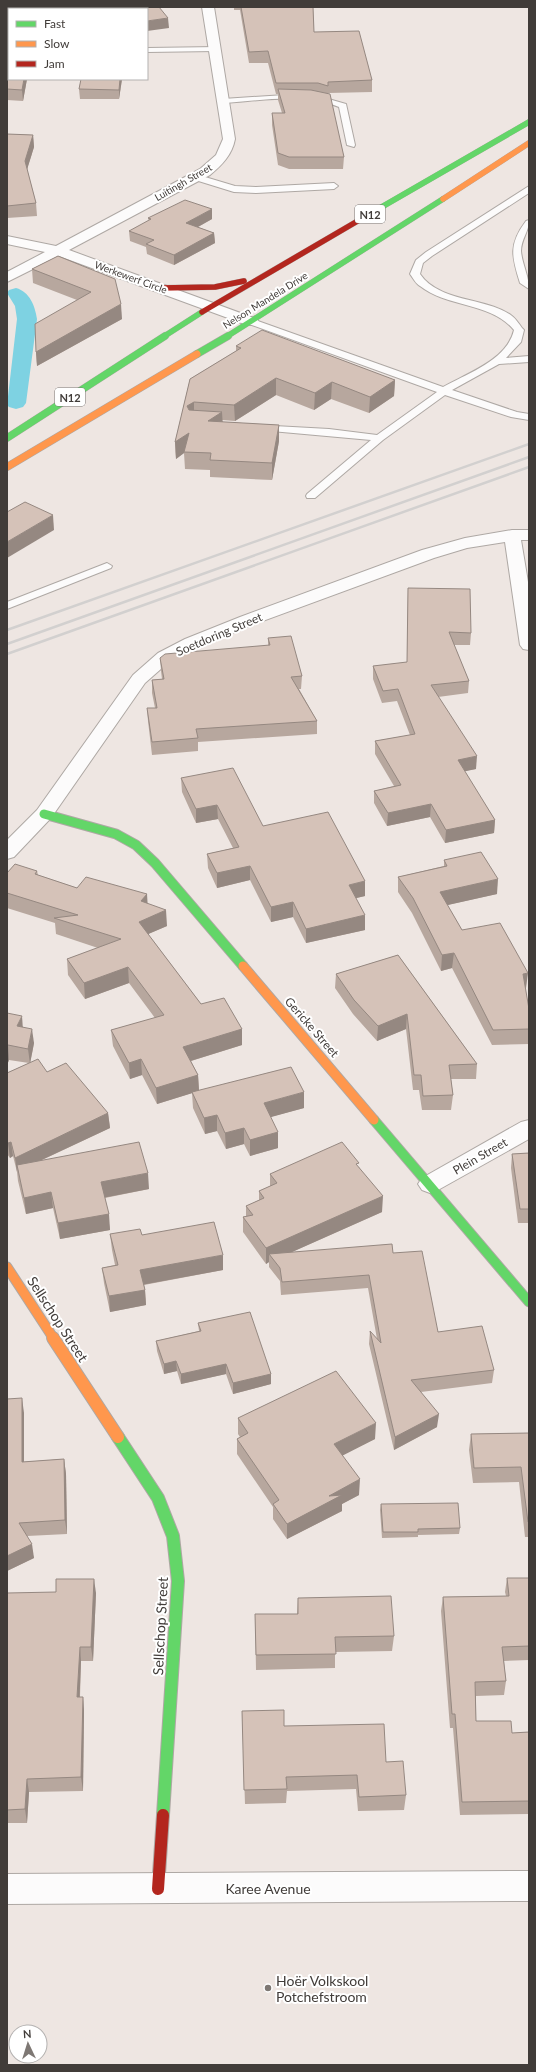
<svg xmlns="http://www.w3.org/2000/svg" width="536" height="2072" viewBox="0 0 536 2072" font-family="Lato,sans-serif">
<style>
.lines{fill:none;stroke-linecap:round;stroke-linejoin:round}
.canal{fill:#7ed2e2;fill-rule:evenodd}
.lane-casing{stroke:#aea8a4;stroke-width:2}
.street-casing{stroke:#aea8a4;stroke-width:2}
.fast-far3-casing{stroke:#aea8a4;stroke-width:6}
.fast-far2-casing{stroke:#aea8a4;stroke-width:8}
.fast-far1-casing{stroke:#aea8a4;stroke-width:11}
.fast-casing{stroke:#aea8a4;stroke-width:14}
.slow-far3-casing{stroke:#aea8a4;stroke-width:6}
.slow-far2-casing{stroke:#aea8a4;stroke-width:8}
.slow-far1-casing{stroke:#aea8a4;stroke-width:11}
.slow-casing{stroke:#aea8a4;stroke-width:14}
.jam-far1-casing{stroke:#aea8a4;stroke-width:6}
.jam-casing{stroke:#aea8a4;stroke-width:14}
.lane{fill:#fcfbfb;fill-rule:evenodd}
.street{fill:#fcfbfb;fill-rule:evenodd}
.fast-far3{stroke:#63d668;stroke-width:5.5}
.fast-far2{stroke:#63d668;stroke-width:7}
.fast-far1{stroke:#63d668;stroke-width:9}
.fast{stroke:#63d668;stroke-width:12}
.slow-far3{stroke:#ff974d;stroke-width:5.5}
.slow-far2{stroke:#ff974d;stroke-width:7}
.slow-far1{stroke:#ff974d;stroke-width:9}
.slow{stroke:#ff974d;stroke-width:12}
.jam-far1{stroke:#b3261e;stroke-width:5.5}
.jam{stroke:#b3261e;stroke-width:12}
.rail{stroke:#d2d0cf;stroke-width:2.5}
.wall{fill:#b7a79e}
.shaded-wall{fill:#958881}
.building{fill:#d5c2b8;stroke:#958881}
.poi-dot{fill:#7e7874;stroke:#fff;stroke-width:1.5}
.labels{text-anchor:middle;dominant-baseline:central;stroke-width:4;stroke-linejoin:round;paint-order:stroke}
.far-street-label{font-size:10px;fill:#413c39;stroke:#fff}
.shield{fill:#fff;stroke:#7a7674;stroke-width:1}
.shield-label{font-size:11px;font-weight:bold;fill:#413c39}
.street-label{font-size:12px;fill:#413c39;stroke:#fff}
.near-street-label{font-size:14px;fill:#413c39;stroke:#fff}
.near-poi-label{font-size:14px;fill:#413c39;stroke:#fff;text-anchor:start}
</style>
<rect width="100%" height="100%" fill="#eee6e2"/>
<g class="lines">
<path class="canal" d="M 16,288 C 30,292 35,306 37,319 L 26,403 L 23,407 L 16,409 L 9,407 L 7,405 L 17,319 L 15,306 L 7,293 L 9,290 Z"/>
<defs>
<g id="lane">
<path d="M 218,47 L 219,49 L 215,51 L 147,52 L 147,48 Z"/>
<path d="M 285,95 L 318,96 L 346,104 L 355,145 L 354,147 L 347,145 L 339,107 C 304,92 260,101 223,103 L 219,101 L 223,99 Z"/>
<path d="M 195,174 L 235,186 L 256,187 L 334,183 L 338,186 L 334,189 L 256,193 L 234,192 L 192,179 L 191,177 Z"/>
<path d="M 529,186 L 529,193 L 432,256 L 423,263 L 420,274 C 440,303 487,297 512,316 C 516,319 519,324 522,328 L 524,330 L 521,342 L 506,358 L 529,356 L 529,362 L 499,364 L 452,390 L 517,412 L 529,414 L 529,420 L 511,417 L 445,395 L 383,440 L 315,498 L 307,498 L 306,496 L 307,494 L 371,440 L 260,430 L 256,429 L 255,427 L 256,425 L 329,429 L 377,435 L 437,392 L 249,324 L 249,320 L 255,320 L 443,387 C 468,373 507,360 514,330 C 491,302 448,308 420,286 C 416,284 413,278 410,274 L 416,260 L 426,252 Z"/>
<path d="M 529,220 C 529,232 521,239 521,251 C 522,264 529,276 529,289 L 520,283 C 512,257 508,245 526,221 Z"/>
<path d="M 107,563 L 112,566 L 111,568 L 7,609 L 7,602 Z"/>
</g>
<g id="street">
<path d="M 202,7 L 214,7 L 235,139 C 232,155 222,165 210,175 L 69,250 L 257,319 L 259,322 L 257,325 L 247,325 L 59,256 L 7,282 L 7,272 L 45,252 L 7,244 L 7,236 L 56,246 L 200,169 L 216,155 L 223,139 Z"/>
<path d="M 512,530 L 529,530 L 529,540 L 521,540 L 529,588 L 529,650 L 523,649 L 520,645 L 505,542 L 467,548 L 434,558 L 252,625 L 197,647 L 170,661 L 145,683 L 51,818 L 14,857 L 7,859 L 7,840 L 37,810 L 133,675 L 158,653 L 185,639 L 240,617 L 422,550 L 465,538 Z"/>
<path d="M 529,1120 L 529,1139 L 438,1190 L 430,1193 L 422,1190 L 418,1184 L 422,1178 L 521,1122 Z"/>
<path d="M 529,1871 L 529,1901 L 7,1904 L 7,1874 Z"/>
</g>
<g id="fast-far3">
<path d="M 373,212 L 529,122"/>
<path d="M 163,337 L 202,312"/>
<path d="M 226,337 L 443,199"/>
</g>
<g id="fast-far2">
<path d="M 197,354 L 228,336"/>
<path d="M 7,438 L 165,336"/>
</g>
<g id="fast-far1">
<path d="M 44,814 L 116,834 L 136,845 L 155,863 L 243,966"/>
<path d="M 374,1120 L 529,1302"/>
</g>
<path id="fast" d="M 118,1437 L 158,1498 L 173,1536 L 178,1581 L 163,1815"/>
<path id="slow-far3" d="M 443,199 L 529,143"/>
<path id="slow-far2" d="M 7,467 L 197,354"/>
<g id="slow-far1">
<path d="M 243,966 L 374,1120"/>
<path d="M 7,1267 L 54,1339"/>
</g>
<path id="slow" d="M 53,1338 L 118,1437"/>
<g id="jam-far1">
<path d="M 161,288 L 215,287 L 244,281"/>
<path d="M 202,312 L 373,212"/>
</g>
<path id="jam" d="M 158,1889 L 163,1815"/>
</defs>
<use href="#lane" class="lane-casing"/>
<use href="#street" class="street-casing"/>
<use href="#fast-far3" class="fast-far3-casing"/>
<use href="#fast-far2" class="fast-far2-casing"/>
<use href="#fast-far1" class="fast-far1-casing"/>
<use href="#fast" class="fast-casing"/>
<use href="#slow-far3" class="slow-far3-casing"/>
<use href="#slow-far2" class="slow-far2-casing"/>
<use href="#slow-far1" class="slow-far1-casing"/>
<use href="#slow" class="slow-casing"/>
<use href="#jam-far1" class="jam-far1-casing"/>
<use href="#jam" class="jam-casing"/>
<use href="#lane" class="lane"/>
<use href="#street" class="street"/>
<use href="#fast-far3" class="fast-far3"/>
<use href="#fast-far2" class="fast-far2"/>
<use href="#fast-far1" class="fast-far1"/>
<use href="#fast" class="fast"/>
<use href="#slow-far3" class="slow-far3"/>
<use href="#slow-far2" class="slow-far2"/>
<use href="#slow-far1" class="slow-far1"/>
<use href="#slow" class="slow"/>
<use href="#jam-far1" class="jam-far1"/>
<use href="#jam" class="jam"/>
<g class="rail">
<path d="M 7,630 L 529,444"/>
<path d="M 7,644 L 529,457"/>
<path d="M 7,654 L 529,467"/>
</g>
</g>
<g class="wall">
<path d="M 7,7 L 104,7 L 104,9 L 9,9 L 27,79 L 23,101 L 7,100 Z"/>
<path d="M 120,7 L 159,7 L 169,28 L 147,9 L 122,9 Z"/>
<path d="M 234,7 L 313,7 L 314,32 L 372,80 L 372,92 L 328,93 L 344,157 L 343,169 L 289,169 L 278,165 L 272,125 L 272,113 L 282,113 L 278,100 L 278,94 L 276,94 L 268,63 L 249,63 L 240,10 L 234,10 Z"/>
<path d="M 81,79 L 122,79 L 119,99 L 80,99 L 79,89 Z"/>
<path d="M 7,134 L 33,135 L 34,147 L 27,169 L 36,203 L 37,216 L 7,218 Z"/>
<path d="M 148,218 L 212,219 L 198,227 L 214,233 L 215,243 L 174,265 L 147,254 L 146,247 L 130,241 L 129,231 L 149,221 Z"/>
<path d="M 58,256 L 122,319 L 37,366 L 36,352 L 77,300 L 33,283 L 32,269 Z"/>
<path d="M 236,346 L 395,380 L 394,396 L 369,413 L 331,399 L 314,410 L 276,395 L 235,421 L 222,420 L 223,422 L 279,425 L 279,441 L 272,480 L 210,477 L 210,470 L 185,469 L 184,453 L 176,459 L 175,442 L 190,379 L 236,351 Z"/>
<path d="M 408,588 L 471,633 L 470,645 L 454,645 L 469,681 L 468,693 L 438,697 L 476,769 L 464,771 L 495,820 L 494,833 L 445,843 L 430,817 L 387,826 L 374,803 L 374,791 L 394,786 L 375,754 L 375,741 L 410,735 L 397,701 L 382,703 L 373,679 L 373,666 L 407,663 Z"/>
<path d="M 268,638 L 302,676 L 301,689 L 299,689 L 317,721 L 317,734 L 198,742 L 198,751 L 152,755 L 148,721 L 147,708 L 155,708 L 152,693 L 152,680 L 162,679 L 161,671 L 160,658 L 268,646 Z"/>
<path d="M 181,778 L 263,826 L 365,896 L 356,898 L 365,930 L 306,943 L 293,917 L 271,922 L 250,880 L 217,888 L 208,868 L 207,854 L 233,848 L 218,819 L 196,823 L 182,792 Z"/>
<path d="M 444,860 L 497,894 L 447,905 L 462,930 L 526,988 L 525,988 L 529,1009 L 529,1044 L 492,1045 L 452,968 L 441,971 L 412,913 L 398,892 L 398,877 L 444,866 Z"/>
<path d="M 37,871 L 38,875 L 77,888 L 147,894 L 147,904 L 167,926 L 148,934 L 201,1004 L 242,1029 L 242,1045 L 191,1061 L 198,1075 L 199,1090 L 304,1108 L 270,1117 L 278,1148 L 250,1156 L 244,1144 L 226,1149 L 217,1131 L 205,1134 L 193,1108 L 192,1093 L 157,1104 L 142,1075 L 130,1079 L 113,1046 L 111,1030 L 155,1018 L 129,983 L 85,999 L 68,975 L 67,959 L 98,948 L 56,934 L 55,923 L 7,908 L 7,873 Z"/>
<path d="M 398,955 L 477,1064 L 476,1079 L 451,1079 L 453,1095 L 451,1110 L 422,1110 L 419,1090 L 413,1090 L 406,1029 L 377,1041 L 353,1014 L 335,988 L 336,974 Z"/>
<path d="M 7,1013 L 23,1027 L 34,1043 L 30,1063 L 47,1072 L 108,1113 L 110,1128 L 42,1160 L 149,1189 L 105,1198 L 110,1230 L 60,1239 L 53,1208 L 26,1214 L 18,1181 L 17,1172 L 13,1156 L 10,1158 L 7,1154 L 7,1073 L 29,1063 L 9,1060 L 7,1065 Z"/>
<path d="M 529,1153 L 529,1223 L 518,1223 L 511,1168 L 512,1154 Z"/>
<path d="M 359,1167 L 382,1212 L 292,1252 L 393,1253 L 438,1332 L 494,1370 L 492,1383 L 421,1392 L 437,1427 L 394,1450 L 369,1344 L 370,1331 L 377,1339 L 368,1288 L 281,1295 L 280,1281 L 269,1267 L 269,1262 L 266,1264 L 243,1232 L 243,1217 L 246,1216 L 246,1206 L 259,1200 L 259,1191 L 270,1186 L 270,1174 Z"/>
<path d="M 110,1234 L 223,1270 L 144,1285 L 145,1290 L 146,1305 L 110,1312 L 104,1283 L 102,1268 L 115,1265 L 112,1250 Z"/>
<path d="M 198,1323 L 271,1374 L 271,1384 L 233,1394 L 226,1374 L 181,1384 L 177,1371 L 164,1374 L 157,1351 L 156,1341 L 199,1331 Z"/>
<path d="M 7,1399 L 24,1413 L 24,1462 L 64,1459 L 66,1474 L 67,1534 L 27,1536 L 34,1558 L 7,1571 Z"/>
<path d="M 238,1418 L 375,1439 L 342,1455 L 359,1495 L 342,1504 L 342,1511 L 287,1539 L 273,1519 L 273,1507 L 237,1454 L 237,1439 L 240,1437 L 238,1434 Z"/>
<path d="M 529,1433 L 529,1537 L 525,1537 L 519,1482 L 473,1483 L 469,1450 L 471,1434 Z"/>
<path d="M 381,1504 L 460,1528 L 459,1534 L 418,1535 L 418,1537 L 382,1538 L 380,1510 Z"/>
<path d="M 507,1578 L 529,1578 L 529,1660 L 504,1661 L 506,1681 L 504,1695 L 476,1696 L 476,1721 L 512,1733 L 529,1732 L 529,1814 L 460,1815 L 453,1728 L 450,1728 L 441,1611 L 443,1597 L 506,1596 L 505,1592 Z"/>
<path d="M 7,1593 L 96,1593 L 93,1661 L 81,1661 L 80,1697 L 83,1697 L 84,1711 L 83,1791 L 29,1792 L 27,1823 L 7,1823 Z"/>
<path d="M 298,1598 L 394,1636 L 392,1651 L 335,1652 L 335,1668 L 256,1670 L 255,1614 L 297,1614 Z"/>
<path d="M 242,1711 L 386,1762 L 406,1795 L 404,1810 L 358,1811 L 356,1789 L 287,1791 L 286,1803 L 245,1804 Z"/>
</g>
<g class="shaded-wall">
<path d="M 168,18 L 169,28 L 147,31 L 147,21 Z"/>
<path d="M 24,79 L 27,79 L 23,101 L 22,90 Z"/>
<path d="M 120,79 L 122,79 L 119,99 L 119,90 Z"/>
<path d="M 33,135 L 34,147 L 26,173 L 25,161 Z"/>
<path d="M 212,209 L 212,219 L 187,233 L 186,223 Z"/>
<path d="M 214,233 L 215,243 L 174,265 L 174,255 Z"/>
<path d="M 121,304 L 122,319 L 37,366 L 36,352 Z"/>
<path d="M 276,378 L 276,395 L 235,421 L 234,405 Z"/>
<path d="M 395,380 L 394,396 L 369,413 L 370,397 Z"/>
<path d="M 332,382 L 331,399 L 314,410 L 315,393 Z"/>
<path d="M 194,402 L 194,418 L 187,406 Z"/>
<path d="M 222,412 L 223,429 L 208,421 Z"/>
<path d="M 279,425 L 279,441 L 272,480 L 272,463 Z"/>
<path d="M 189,433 L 184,453 L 176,459 L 175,442 Z"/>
<path d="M 53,515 L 54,530 L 7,558 L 7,542 Z"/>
<path d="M 477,756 L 476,769 L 457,773 L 458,760 Z"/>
<path d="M 431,804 L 430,817 L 387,826 L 388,813 Z"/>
<path d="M 217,805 L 218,819 L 196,823 L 196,809 Z"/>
<path d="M 495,820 L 494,833 L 445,843 L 446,830 Z"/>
<path d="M 250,866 L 250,880 L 217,888 L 217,873 Z"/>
<path d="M 498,879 L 497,894 L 439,907 L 440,892 Z"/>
<path d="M 365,881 L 365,896 L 348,900 L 349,885 Z"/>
<path d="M 147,894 L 148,910 L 141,901 Z"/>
<path d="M 293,902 L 293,917 L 271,922 L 271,907 Z"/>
<path d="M 166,910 L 167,926 L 139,938 L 139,922 Z"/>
<path d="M 365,915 L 365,930 L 306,943 L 306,929 Z"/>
<path d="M 454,953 L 452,968 L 441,971 L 442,955 Z"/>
<path d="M 128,967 L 129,983 L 85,999 L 84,983 Z"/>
<path d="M 528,973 L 526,988 L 521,989 L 523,974 Z"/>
<path d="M 407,1014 L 406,1029 L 377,1041 L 378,1026 Z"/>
<path d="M 22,1016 L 23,1030 L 17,1026 Z"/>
<path d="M 32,1029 L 34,1043 L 30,1064 L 28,1049 Z"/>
<path d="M 242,1029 L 242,1045 L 184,1063 L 183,1047 Z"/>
<path d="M 8,1045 L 9,1060 L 7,1065 L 7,1046 Z"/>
<path d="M 141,1059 L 142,1075 L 130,1079 L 129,1063 Z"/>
<path d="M 198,1075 L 199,1091 L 157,1104 L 156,1088 Z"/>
<path d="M 304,1092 L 304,1108 L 264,1119 L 264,1103 Z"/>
<path d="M 108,1113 L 110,1128 L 18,1171 L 17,1165 L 17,1172 L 15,1158 Z"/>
<path d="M 217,1115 L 217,1131 L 205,1134 L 204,1118 Z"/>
<path d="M 244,1128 L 244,1144 L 226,1149 L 225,1133 Z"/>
<path d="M 278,1132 L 278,1148 L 250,1156 L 250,1140 Z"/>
<path d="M 11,1142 L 13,1156 L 10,1158 L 8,1143 Z"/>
<path d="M 148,1173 L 149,1189 L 102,1198 L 101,1182 Z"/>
<path d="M 51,1192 L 53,1208 L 26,1214 L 24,1198 Z"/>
<path d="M 383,1196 L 382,1212 L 274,1260 L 269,1254 L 269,1262 L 266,1264 L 266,1248 Z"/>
<path d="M 109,1214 L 110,1230 L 60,1239 L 58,1223 Z"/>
<path d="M 223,1255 L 223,1270 L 141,1285 L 140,1270 Z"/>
<path d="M 145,1290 L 146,1305 L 110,1312 L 109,1296 Z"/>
<path d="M 176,1361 L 177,1371 L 164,1374 L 164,1364 Z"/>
<path d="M 226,1364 L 226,1374 L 181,1384 L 181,1374 Z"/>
<path d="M 271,1374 L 271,1384 L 233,1394 L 233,1383 Z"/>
<path d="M 22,1398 L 24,1413 L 24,1476 L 22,1462 Z"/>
<path d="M 439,1414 L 437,1427 L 394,1450 L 395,1437 Z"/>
<path d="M 376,1423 L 375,1439 L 334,1460 L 334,1444 Z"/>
<path d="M 64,1459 L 66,1474 L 67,1534 L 65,1520 Z"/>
<path d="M 360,1479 L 359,1495 L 342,1504 L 342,1511 L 287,1539 L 287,1524 L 329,1496 Z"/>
<path d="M 32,1544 L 34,1558 L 7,1571 L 7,1556 Z"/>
<path d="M 94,1579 L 96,1593 L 93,1661 L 91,1647 Z"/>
<path d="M 80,1647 L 81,1661 L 79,1711 L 77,1697 Z"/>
<path d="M 83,1697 L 84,1711 L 83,1791 L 81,1777 Z"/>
<path d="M 27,1779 L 29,1792 L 27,1823 L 25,1809 Z"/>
</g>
<g class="building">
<path d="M 7,7 L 103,7 L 103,9 L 9,9 L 9,79 L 24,79 L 22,90 L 7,89 Z"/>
<path d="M 128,7 L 159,7 L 168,18 L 147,21 L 147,9 L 130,9 Z"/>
<path d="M 241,7 L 313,7 L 314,32 L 359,31 L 372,80 L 328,82 L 328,86 L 318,83 L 276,83 L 268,51 L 249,52 Z"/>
<path d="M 81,79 L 120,79 L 119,90 L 79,89 Z"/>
<path d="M 278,89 L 311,90 L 330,94 L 344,157 L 289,157 L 278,153 L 272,113 L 285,113 Z"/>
<path d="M 7,134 L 33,135 L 25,161 L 36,203 L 7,206 Z"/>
<path d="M 185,200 L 212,209 L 186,223 L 214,233 L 174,255 L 146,244 L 154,240 L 129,231 L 151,219 L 148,218 Z"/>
<path d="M 58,256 L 115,279 L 121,304 L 36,352 L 35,324 L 91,292 L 32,269 Z"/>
<path d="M 262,330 L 395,380 L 370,397 L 332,382 L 315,393 L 276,378 L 234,405 L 194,402 L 187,406 L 189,410 L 222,412 L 208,421 L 279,425 L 272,463 L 210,460 L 211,453 L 184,452 L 189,433 L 175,442 L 190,379 L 241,348 L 236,346 Z"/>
<path d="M 25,502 L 53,515 L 7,542 L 7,512 Z"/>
<path d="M 408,588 L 470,589 L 471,633 L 449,632 L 469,681 L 431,685 L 477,756 L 458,760 L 495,820 L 446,830 L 431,804 L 388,813 L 374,791 L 401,785 L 375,741 L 415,734 L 398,689 L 383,691 L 373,666 L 407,662 Z"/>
<path d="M 291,636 L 302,676 L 291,677 L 317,721 L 196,729 L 198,738 L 152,742 L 147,708 L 157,708 L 152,680 L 164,679 L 160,658 L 165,654 L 270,645 L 268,638 Z"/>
<path d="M 233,768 L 263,826 L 328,812 L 365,881 L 349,885 L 365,915 L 306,929 L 293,902 L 271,907 L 250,866 L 217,873 L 207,854 L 239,847 L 217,805 L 196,809 L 181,778 Z"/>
<path d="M 481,852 L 498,879 L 440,892 L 462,930 L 500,923 L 528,973 L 523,974 L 529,1009 L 529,1029 L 493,1030 L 454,953 L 442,955 L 413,898 L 398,877 L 447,866 L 444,860 Z"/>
<path d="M 15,864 L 37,871 L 35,874 L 77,888 L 86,877 L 147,894 L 141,901 L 166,910 L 139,922 L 201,1004 L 224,998 L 242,1029 L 183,1047 L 198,1075 L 156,1088 L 141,1059 L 129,1063 L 111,1030 L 164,1015 L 128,967 L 84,983 L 67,959 L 121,939 L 54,918 L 78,915 L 7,893 L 7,873 Z"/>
<path d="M 398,955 L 477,1064 L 449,1065 L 453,1095 L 423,1096 L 421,1075 L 414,1075 L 407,1014 L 378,1026 L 354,1000 L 336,974 Z"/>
<path d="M 7,1013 L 22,1016 L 17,1026 L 32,1029 L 28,1049 L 8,1045 L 7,1046 Z"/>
<path d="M 38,1059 L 47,1072 L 66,1063 L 108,1113 L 15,1158 L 11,1142 L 8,1143 L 7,1142 L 7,1073 Z"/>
<path d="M 291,1067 L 304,1092 L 264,1103 L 278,1132 L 250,1140 L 244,1128 L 225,1133 L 217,1115 L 204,1118 L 192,1092 Z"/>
<path d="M 139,1142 L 148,1173 L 101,1182 L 109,1214 L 58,1223 L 51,1192 L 24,1198 L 17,1165 Z"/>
<path d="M 342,1142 L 359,1163 L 356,1164 L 383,1196 L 266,1248 L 243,1217 L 253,1215 L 246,1206 L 264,1198 L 259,1191 L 277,1183 L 270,1174 Z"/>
<path d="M 529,1153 L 529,1209 L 520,1209 L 512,1154 Z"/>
<path d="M 214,1222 L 223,1255 L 140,1270 L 145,1290 L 109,1296 L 102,1268 L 118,1265 L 110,1234 L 140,1229 L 142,1235 Z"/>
<path d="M 392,1244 L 393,1253 L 422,1251 L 438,1332 L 482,1326 L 494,1370 L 411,1380 L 439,1414 L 395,1437 L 370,1331 L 381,1343 L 369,1275 L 282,1282 L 280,1268 L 269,1254 Z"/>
<path d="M 250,1312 L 271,1374 L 233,1383 L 226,1364 L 181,1374 L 176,1361 L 164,1364 L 156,1341 L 201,1331 L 198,1323 Z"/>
<path d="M 336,1371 L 376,1423 L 334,1444 L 360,1479 L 329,1496 L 342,1495 L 287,1524 L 273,1504 L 279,1500 L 237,1439 L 248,1433 L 238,1418 Z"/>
<path d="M 22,1398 L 22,1462 L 64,1459 L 65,1520 L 19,1523 L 32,1544 L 7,1556 L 7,1399 Z"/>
<path d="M 529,1433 L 529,1522 L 528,1522 L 521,1467 L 474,1468 L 471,1434 Z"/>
<path d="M 458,1503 L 460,1528 L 418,1529 L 418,1532 L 383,1532 L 381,1504 Z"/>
<path d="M 507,1578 L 529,1578 L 529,1646 L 502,1647 L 506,1681 L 475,1682 L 476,1721 L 511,1721 L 512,1733 L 529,1732 L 529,1801 L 462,1802 L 455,1714 L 452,1714 L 443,1597 L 509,1596 Z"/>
<path d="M 56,1579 L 94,1579 L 91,1647 L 80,1647 L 77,1697 L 83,1697 L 81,1777 L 27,1779 L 25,1809 L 7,1810 L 7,1593 L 56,1592 Z"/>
<path d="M 391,1596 L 394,1636 L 335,1637 L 336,1654 L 256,1655 L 255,1614 L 298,1614 L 298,1598 Z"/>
<path d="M 284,1710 L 284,1726 L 384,1724 L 386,1762 L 403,1761 L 406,1795 L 359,1797 L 357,1775 L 286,1777 L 287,1789 L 244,1790 L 242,1711 Z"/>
</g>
<circle class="poi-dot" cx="268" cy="1988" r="4"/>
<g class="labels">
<g class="far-street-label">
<text transform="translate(183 182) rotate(-30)">Luitingh Street</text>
<text transform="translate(131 277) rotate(20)">Werkewerf Circle</text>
<text transform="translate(265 300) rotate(-32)">Nelson Mandela Drive</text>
</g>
<g class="shield">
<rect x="355" y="205" width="30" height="18" rx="3"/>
<rect x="55" y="388" width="30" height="18" rx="3"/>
</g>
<g class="shield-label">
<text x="370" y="214">N12</text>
<text x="70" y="397">N12</text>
</g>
<g class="street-label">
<text transform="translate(219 634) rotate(-23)">Soetdoring Street</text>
<text transform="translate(312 1027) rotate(49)">Gericke Street</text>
<text transform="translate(480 1156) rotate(-30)">Plein Street</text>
</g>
<g class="near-street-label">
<text transform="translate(58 1319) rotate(57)">Sellschop Street</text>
<text transform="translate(160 1626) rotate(-87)">Sellschop Street</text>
<text x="268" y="1888">Karee Avenue</text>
</g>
<g class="near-poi-label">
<text x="276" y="1980">Hoër Volkskool<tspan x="276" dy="16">Potchefstroom</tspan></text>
</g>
</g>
<rect width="536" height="2072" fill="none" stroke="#413c39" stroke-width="16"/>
<rect x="8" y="8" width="140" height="72" fill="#ffffff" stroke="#b3b1b0"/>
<rect x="16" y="21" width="20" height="6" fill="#63d668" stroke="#b3b1b0"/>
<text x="44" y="28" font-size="12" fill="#413c39">Fast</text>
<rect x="16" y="41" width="20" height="6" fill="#ff974d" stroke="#b3b1b0"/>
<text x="44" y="48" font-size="12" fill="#413c39">Slow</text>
<rect x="16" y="61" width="20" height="6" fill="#b3261e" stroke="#b3b1b0"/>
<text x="44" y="68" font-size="12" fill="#413c39">Jam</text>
<g transform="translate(28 2044) rotate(356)"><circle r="19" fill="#ffffff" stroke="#b3b1b0"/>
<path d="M0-3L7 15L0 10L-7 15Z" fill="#7e7874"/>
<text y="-6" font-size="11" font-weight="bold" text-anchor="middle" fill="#413c39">N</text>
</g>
</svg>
